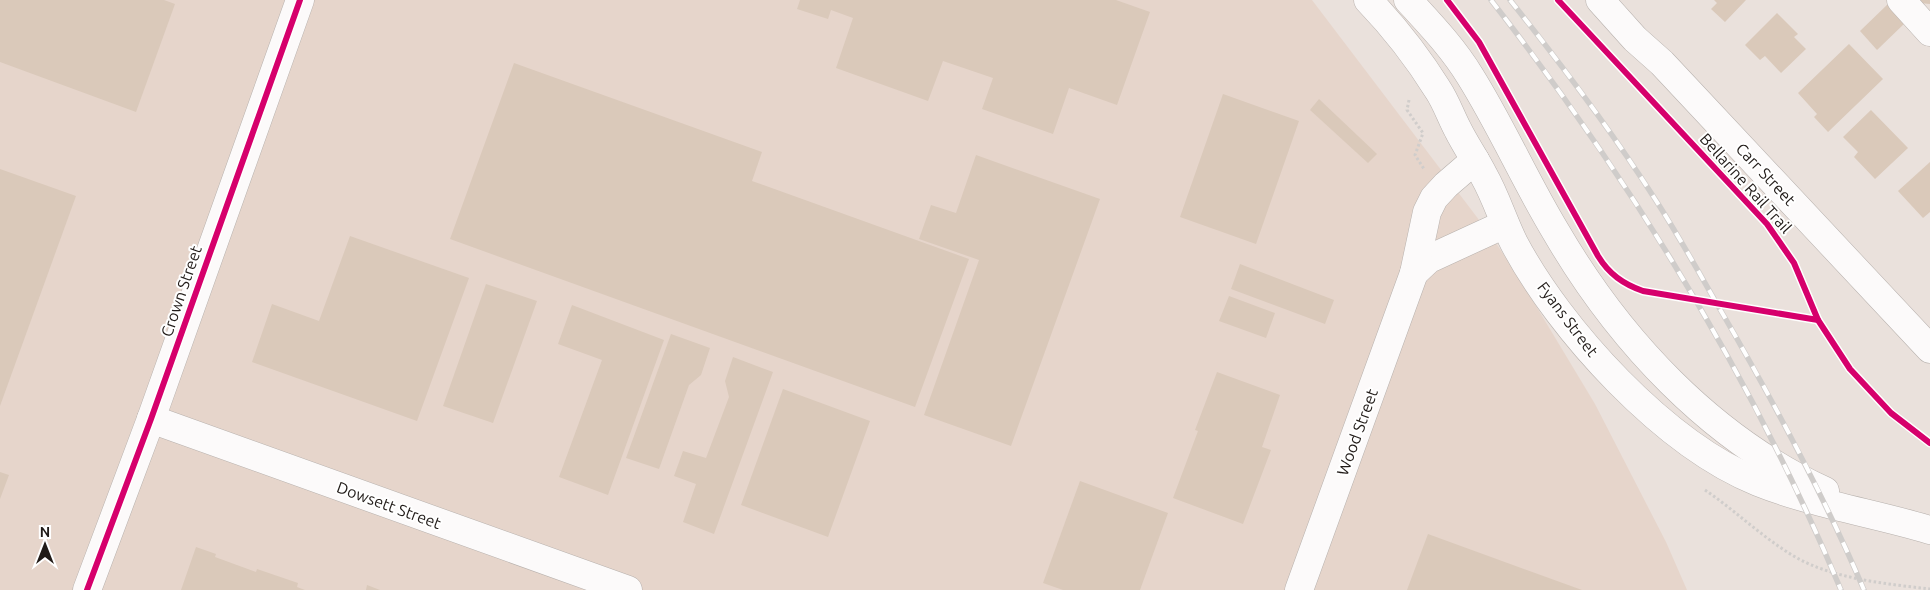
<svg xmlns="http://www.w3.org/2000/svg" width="1930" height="590" viewBox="0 0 1930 590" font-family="Ubuntu,sans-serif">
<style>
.built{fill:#e6d5cb}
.building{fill:#dac9ba}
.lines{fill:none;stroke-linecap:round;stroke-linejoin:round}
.minor-casing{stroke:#b7b1ad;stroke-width:29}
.major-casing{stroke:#b7b1ad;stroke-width:29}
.path{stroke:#d0cdcb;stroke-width:3;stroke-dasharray:2.5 2.5;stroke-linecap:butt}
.minor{stroke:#fcfafa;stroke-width:28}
.major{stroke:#fcfafa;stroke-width:28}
.rail-casing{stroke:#cfccca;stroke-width:5.5}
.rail{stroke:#fff;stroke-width:4;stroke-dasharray:11;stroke-linecap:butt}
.cycleway-casing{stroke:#fff;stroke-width:9}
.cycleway{stroke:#d6006c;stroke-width:6}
.labels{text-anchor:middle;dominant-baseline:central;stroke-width:4;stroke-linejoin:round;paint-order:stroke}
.street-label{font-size:16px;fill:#211b18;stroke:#fff}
</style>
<rect width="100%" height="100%" fill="#eae1dc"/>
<path class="built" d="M 0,0 L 1312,0 L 1492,237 L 1521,281 L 1595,404 L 1666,542 L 1687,590 L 0,590 Z"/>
<g class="building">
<path d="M 0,0 L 164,0 L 175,4 L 136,112 L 0,62 Z"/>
<path d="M 800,0 L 1116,0 L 1150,12 L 1117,105 L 1069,88 L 1053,134 L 982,109 L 993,78 L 943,61 L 928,101 L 836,68 L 853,18 L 831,10 L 828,19 L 797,9 Z"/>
<path d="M 1714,0 L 1746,0 L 1725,22 L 1711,9 L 1717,3 Z"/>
<path d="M 1919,0 L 1930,0 L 1930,4 L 1919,3 Z"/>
<path d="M 1888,4 L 1906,22 L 1877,50 L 1860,31 Z"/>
<path d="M 1777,13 L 1798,34 L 1794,37 L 1806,49 L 1781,73 L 1765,56 L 1760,60 L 1745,45 Z"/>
<path d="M 1849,44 L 1883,79 L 1828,132 L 1814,117 L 1817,114 L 1798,93 Z"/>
<path d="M 514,63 L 762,152 L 752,181 L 969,259 L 915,407 L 450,239 Z"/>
<path d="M 1223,94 L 1299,121 L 1256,244 L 1180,217 Z"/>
<path d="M 1319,99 L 1377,154 L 1368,163 L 1310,110 Z"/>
<path d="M 1871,110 L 1908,148 L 1875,179 L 1854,157 L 1858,152 L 1843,137 Z"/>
<path d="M 976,155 L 1100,199 L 1011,446 L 924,415 L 979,260 L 919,239 L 931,205 L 956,213 Z"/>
<path d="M 1930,162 L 1930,212 L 1923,218 L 1898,191 Z"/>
<path d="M 0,169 L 76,196 L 0,406 Z"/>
<path d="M 350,236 L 469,278 L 417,421 L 252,362 L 272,304 L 319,321 Z"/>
<path d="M 1240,264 L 1334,300 L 1325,324 L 1231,289 Z"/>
<path d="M 486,284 L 537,301 L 493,423 L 443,406 Z"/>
<path d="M 1229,296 L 1275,313 L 1266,338 L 1219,321 Z"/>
<path d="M 572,305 L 664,340 L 608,495 L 559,477 L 602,360 L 558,344 Z"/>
<path d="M 671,334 L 710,348 L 701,375 L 689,385 L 659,469 L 626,458 Z"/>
<path d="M 733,357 L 773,372 L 714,534 L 683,522 L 696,484 L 674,476 L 683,451 L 706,458 L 729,397 L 725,381 Z"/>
<path d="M 1217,372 L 1280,395 L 1262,447 L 1271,450 L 1243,524 L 1173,498 L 1198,431 L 1195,430 Z"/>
<path d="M 783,389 L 870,421 L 828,537 L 741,505 Z"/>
<path d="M 0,472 L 9,475 L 0,499 Z"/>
<path d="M 1080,481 L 1168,513 L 1140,590 L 1063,590 L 1043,583 Z"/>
<path d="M 1428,534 L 1582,590 L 1407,590 Z"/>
<path d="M 196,547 L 216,554 L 215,557 L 256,572 L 257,569 L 298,583 L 297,587 L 305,590 L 181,590 Z"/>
<path d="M 367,585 L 380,590 L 366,590 Z"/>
</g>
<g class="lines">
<defs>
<g id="minor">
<path d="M 1600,0 L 1635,39 L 1662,63 L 1930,349"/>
<path d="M 1901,0 L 1930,32"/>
<path d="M 1414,273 L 1429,259 L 1505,224"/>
<path d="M 151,419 L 628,590"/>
<path d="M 87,590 L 151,419 L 300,0"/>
<path d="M 1299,590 L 1414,273 L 1427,212 L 1434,198 L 1446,185 L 1475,160"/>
</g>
<g id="major">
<path d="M 1368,0 C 1394,27 1418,58 1438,90 C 1446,102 1451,117 1458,130 C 1466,146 1476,160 1484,176 C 1496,197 1503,221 1514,243 C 1560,330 1664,444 1758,482 C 1813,504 1873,513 1930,530"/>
<path d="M 1408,0 C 1430,24 1453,48 1470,76 C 1502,127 1525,181 1556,232 C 1619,340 1710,438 1825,491"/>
</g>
</defs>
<use href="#minor" class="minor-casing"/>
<use href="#major" class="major-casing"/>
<g class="path">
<path d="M 1409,100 L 1407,110 L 1423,133 L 1415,155 L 1424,169"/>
<path d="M 1705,490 C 1736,511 1764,539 1797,558 C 1835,579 1887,584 1930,589"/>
</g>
<use href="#minor" class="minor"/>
<use href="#major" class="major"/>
<defs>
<g id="rail">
<path d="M 1491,0 C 1631,180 1753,379 1841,590"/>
<path d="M 1510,0 C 1561,64 1611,130 1655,199 C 1677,233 1697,269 1717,304 C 1771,397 1822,491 1864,590"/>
</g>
</defs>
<use href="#rail" class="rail-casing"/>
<use href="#rail" class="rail"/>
<defs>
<g id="cycleway">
<path d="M 1447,0 L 1479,42 L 1598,256 C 1609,274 1623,284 1643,291 L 1818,320"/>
<path d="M 1558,0 L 1767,224 L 1794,263 L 1818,320 L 1850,369 L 1891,413 L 1930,443"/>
<path d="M 87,590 L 151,419 L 300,0"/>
</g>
</defs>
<use href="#cycleway" class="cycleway-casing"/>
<use href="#cycleway" class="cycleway"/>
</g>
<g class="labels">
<g class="street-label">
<text transform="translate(1766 174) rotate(47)">Carr Street</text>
<text transform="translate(1746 183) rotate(48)">Bellarine Rail Trail</text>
<text transform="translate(181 291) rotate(-71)">Crown Street</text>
<text transform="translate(1568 319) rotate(53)">Fyans Street</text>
<text transform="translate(1357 432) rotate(-70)">Wood Street</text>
<text transform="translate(389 505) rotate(20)">Dowsett Street</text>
</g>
</g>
<g transform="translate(45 545)" stroke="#ffffff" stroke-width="4" paint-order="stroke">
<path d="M0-4L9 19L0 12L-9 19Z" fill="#211b18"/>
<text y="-8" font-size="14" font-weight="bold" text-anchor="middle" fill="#211b18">N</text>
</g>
</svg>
